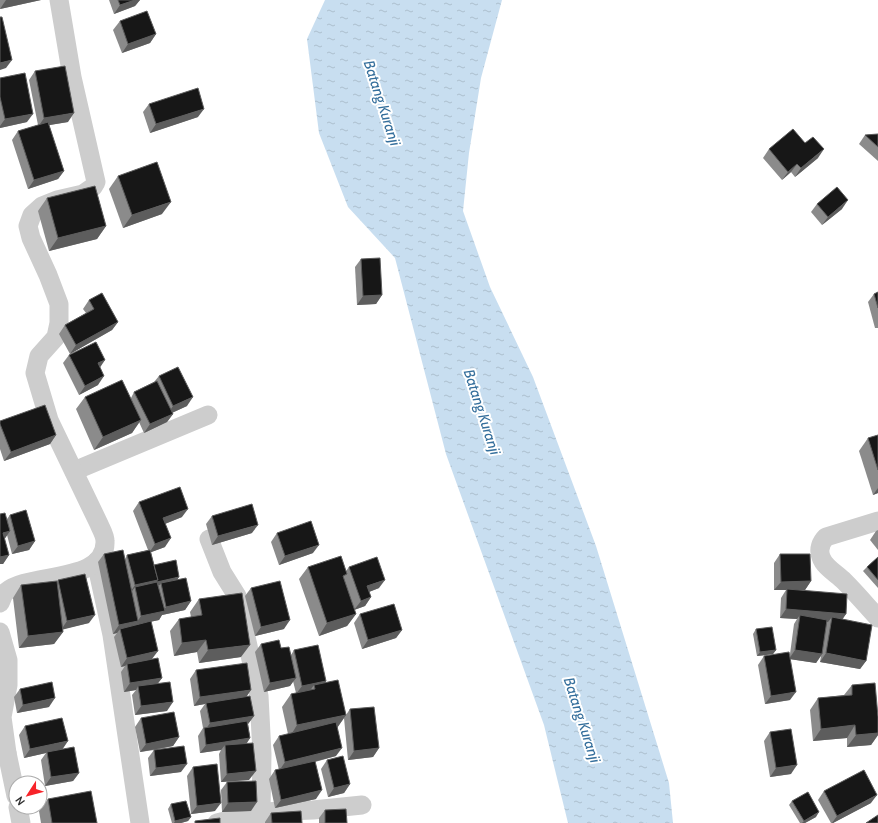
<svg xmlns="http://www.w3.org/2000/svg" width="878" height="823" viewBox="0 0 878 823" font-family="Cabin,sans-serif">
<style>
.water{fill:url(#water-ripples)}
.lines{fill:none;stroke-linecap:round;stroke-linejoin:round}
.street{stroke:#cdcdcd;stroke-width:19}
.wall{fill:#8b8b8b}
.shaded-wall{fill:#5d5d5d}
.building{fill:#171717;stroke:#5d5d5d}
.labels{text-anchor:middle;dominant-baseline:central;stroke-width:4;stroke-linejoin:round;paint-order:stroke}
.water-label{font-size:15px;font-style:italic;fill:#356f9c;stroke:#fff}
</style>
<defs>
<pattern id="water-ripples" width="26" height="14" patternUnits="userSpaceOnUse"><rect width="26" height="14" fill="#c8def0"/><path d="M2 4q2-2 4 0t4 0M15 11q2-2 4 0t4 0" fill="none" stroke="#acbfce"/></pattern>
</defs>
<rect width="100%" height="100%" fill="#fff"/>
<path class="water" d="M 325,0 L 502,0 L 481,78 L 469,153 L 463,211 L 490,287 L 533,377 L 596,546 L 669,783 L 673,823 L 568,823 L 544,725 L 446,454 L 395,258 L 348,207 L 319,133 L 307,39 Z"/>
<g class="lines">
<g class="street">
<path d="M 74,471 L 208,415"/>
<path d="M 878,521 L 826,537 C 821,542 818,549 821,557 C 824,567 837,574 844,581 C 856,593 867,606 878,618"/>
<path d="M 209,539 L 222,572 L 237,596 L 259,696 L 262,754 L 261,812 L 217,823"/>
<path d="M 96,562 L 112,635 L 140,823"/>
<path d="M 0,603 C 2,599 3,594 6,592 C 28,572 107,584 105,541 C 105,535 101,529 99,524 L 49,420 L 35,373 L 39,356 L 56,337 L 59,323 L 59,304 L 48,275 L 31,238 L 28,226 L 32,215 L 42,206 L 57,200 L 83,194 L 93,187 L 96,182 L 72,77 L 59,0"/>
<path d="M 0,632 L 8,660 L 8,685 L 2,717 L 7,753"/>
<path d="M 0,753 L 7,753 L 16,796"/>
<path d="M 18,807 L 21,823"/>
<path d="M 259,823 L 261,812 L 313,810 L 362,805"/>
</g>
</g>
<g class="wall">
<path d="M 0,0 L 41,0 L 0,9 Z"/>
<path d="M 109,0 L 140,0 L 135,6 L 114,14 Z"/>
<path d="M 120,21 L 156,34 L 150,43 L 122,53 L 113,30 Z"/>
<path d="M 35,71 L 68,122 L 49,125 L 64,171 L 58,179 L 28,189 L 12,140 L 18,131 L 38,125 L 29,80 Z"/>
<path d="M 0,78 L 27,122 L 0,128 Z"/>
<path d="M 149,104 L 198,117 L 150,133 L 143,112 Z"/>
<path d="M 878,134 L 878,161 L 859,144 L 865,135 Z"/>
<path d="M 769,149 L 818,158 L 795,177 L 791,172 L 782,180 L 763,158 Z"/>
<path d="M 118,176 L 162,214 L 123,228 L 109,189 Z"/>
<path d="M 47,198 L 106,226 L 97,239 L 49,251 L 38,211 Z"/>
<path d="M 817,204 L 842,209 L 822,225 L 811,212 Z"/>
<path d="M 361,259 L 382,295 L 376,304 L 357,305 L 355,267 Z"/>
<path d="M 878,292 L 878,328 L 875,328 L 868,302 L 874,294 Z"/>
<path d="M 89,300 L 118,322 L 112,330 L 70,354 L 59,334 L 65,325 L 86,313 L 83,309 Z"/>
<path d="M 69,355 L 100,367 L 98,385 L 79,395 L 63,363 Z"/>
<path d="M 159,376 L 187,406 L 172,413 L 173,414 L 167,422 L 144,433 L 139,422 L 132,433 L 94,450 L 76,409 L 85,397 L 131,398 L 134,392 L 154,382 Z"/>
<path d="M 0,421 L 56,435 L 50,444 L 4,461 L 0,449 Z"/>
<path d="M 878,435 L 878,493 L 873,495 L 859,451 L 868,438 Z"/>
<path d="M 139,502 L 182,517 L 165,524 L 165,547 L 151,552 L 154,565 L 178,580 L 191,601 L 185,610 L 162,615 L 159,620 L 135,625 L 135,624 L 135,625 L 162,678 L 157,684 L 167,711 L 135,715 L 132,695 L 136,690 L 124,692 L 121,672 L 125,666 L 121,667 L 114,637 L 117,633 L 113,634 L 98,562 L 104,554 L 125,559 L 127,555 L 148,550 L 133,511 Z"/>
<path d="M 10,515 L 35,541 L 29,550 L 12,554 L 7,535 L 4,539 L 9,555 L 3,564 L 0,564 L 7,519 Z"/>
<path d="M 212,516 L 252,533 L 212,545 L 206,524 Z"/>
<path d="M 878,530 L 878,550 L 870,540 L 876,531 Z"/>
<path d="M 277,533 L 313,553 L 279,565 L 271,542 Z"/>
<path d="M 780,554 L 811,581 L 805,590 L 801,590 L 846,614 L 842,619 L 866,661 L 860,669 L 820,662 L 821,656 L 816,663 L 790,659 L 790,700 L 765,704 L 758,665 L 764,656 L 790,654 L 794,624 L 797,619 L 780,618 L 781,598 L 786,590 L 774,590 L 774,563 Z"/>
<path d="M 878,557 L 878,588 L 863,571 L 867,567 Z"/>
<path d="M 308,567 L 346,571 L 349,567 L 379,588 L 369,592 L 371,597 L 365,606 L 354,610 L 356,614 L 347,626 L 319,636 L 299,579 Z"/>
<path d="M 58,580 L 89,623 L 63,629 L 63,632 L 54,644 L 19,648 L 13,598 L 21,585 L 57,582 Z"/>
<path d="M 251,588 L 284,629 L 255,636 L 245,596 Z"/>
<path d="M 199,599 L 241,657 L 199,663 L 197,652 L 174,656 L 170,631 L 179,619 L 191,617 L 190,612 Z"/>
<path d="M 360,614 L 402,630 L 396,638 L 362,649 L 354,623 Z"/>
<path d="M 756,629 L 776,650 L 773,654 L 757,656 L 753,634 Z"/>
<path d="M 261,644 L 281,648 L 291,655 L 294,650 L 326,681 L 325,683 L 346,715 L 350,709 L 379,748 L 373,757 L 348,760 L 344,718 L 337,728 L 336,756 L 315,762 L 316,799 L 275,808 L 269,779 L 275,770 L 279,770 L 273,745 L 279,736 L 288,734 L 282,707 L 291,694 L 296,693 L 293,681 L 290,686 L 264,692 L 255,652 Z"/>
<path d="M 196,670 L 247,696 L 254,716 L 248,724 L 250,738 L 247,743 L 249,780 L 221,782 L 219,754 L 221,750 L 200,753 L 198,736 L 203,728 L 200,711 L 205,704 L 194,706 L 190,679 Z"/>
<path d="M 852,685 L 878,717 L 878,735 L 871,745 L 847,747 L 847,738 L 813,741 L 810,710 L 818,698 L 844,695 Z"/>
<path d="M 20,689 L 49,707 L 17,713 L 14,697 Z"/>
<path d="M 141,718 L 179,737 L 173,746 L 155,750 L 181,772 L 150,776 L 148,758 L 154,750 L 140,752 L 135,727 Z"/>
<path d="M 25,726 L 62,749 L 79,773 L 73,781 L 45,786 L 41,760 L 46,753 L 24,758 L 19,735 Z"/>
<path d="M 770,732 L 791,774 L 770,777 L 764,741 Z"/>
<path d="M 327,760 L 350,784 L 344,793 L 328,797 L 321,769 Z"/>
<path d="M 193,767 L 215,811 L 191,814 L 187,776 Z"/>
<path d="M 227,782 L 251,811 L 222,812 L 221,790 Z"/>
<path d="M 824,791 L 871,803 L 833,823 L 831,823 L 818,800 Z"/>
<path d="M 48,799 L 97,823 L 41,823 L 39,811 Z"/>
<path d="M 792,801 L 816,817 L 805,823 L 800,823 L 789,805 Z"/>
<path d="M 171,804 L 191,817 L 188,821 L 181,823 L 172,823 L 168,809 Z"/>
<path d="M 325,810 L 347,823 L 319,823 L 319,818 Z"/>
<path d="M 271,813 L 302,823 L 265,823 L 265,822 Z"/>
</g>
<g class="shaded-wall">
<path d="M 6,0 L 41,0 L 0,9 Z"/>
<path d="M 135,0 L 140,0 L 135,6 L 114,14 L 120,5 Z"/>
<path d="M 156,34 L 150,43 L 122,53 L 128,44 Z"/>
<path d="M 12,60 L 6,68 L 0,70 L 0,63 Z"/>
<path d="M 204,109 L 198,117 L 150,133 L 156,124 Z"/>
<path d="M 74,113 L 68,122 L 38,127 L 44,118 Z"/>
<path d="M 33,114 L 27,122 L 0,128 L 0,126 L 5,119 Z"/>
<path d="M 824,149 L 818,158 L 795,177 L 801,168 Z"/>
<path d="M 797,164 L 791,172 L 782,180 L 788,172 Z"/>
<path d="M 64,171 L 58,179 L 28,189 L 34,180 Z"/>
<path d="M 848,200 L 842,209 L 822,225 L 828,217 Z"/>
<path d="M 171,202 L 162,214 L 123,228 L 132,215 Z"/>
<path d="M 106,226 L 97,239 L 49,251 L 58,238 Z"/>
<path d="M 382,295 L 376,304 L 357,305 L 363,296 Z"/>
<path d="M 118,322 L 112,330 L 70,354 L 76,345 Z"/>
<path d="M 105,360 L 99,369 L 98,363 Z"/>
<path d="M 104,376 L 98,385 L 79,395 L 85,386 Z"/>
<path d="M 193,397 L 187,406 L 167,415 L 173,406 Z"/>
<path d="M 173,414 L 167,422 L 144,433 L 150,424 Z"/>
<path d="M 141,420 L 132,433 L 94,450 L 103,437 Z"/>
<path d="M 56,435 L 50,444 L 4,461 L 11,452 Z"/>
<path d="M 878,488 L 878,493 L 873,495 Z"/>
<path d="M 188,509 L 182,517 L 157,527 L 163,518 Z"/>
<path d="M 258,525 L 252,533 L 212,545 L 218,536 Z"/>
<path d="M 10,531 L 4,540 L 3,533 Z"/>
<path d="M 171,538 L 165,547 L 149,553 L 155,544 Z"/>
<path d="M 35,541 L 29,550 L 12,554 L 18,546 Z"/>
<path d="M 319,545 L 313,553 L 279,565 L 285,556 Z"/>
<path d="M 9,555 L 3,564 L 0,564 L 0,557 Z"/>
<path d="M 179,577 L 176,582 L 161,583 L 160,585 L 154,586 L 157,582 Z"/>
<path d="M 158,580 L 152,589 L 135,587 L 130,594 L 129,594 L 135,585 Z"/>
<path d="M 385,580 L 379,588 L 361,595 L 367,586 Z"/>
<path d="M 811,581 L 805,590 L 787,590 L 787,589 L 786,590 L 774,590 L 781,582 Z"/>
<path d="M 371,597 L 365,606 L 354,610 L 361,601 Z"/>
<path d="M 191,601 L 185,610 L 162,615 L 159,620 L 135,625 L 141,616 L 163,611 L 166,607 Z"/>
<path d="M 786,609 L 846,614 L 840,623 L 832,617 L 828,622 L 799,620 L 800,615 L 797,619 L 780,618 Z"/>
<path d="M 356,614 L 347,626 L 319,636 L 327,623 Z"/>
<path d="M 95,615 L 89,623 L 61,630 L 67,621 Z"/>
<path d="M 290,620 L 284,629 L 255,636 L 261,627 Z"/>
<path d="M 138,621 L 132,630 L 120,629 L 117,633 L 113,634 L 119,625 Z"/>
<path d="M 402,630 L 396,638 L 362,649 L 368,640 Z"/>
<path d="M 63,632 L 54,644 L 19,648 L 28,636 Z"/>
<path d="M 206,640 L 197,652 L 174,656 L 182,643 Z"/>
<path d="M 250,645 L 241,657 L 199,663 L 208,650 Z"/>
<path d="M 776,650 L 773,654 L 757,656 L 760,652 Z"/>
<path d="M 795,650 L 822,654 L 816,663 L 789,659 Z"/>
<path d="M 158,651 L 152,659 L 127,664 L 125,666 L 121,667 L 127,658 Z"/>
<path d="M 826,653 L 866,661 L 860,669 L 820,662 Z"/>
<path d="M 162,678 L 156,686 L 138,686 L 136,690 L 124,692 L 130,683 Z"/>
<path d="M 296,678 L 290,686 L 264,692 L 270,683 Z"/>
<path d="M 326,681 L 320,689 L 315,689 L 314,685 L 309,692 L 296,694 L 302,686 Z"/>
<path d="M 251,690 L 245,699 L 206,703 L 205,704 L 194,706 L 200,697 Z"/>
<path d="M 796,692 L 790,700 L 765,704 L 771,696 Z"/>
<path d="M 55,698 L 49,707 L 17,713 L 23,705 Z"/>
<path d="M 173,702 L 167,711 L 135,715 L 141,706 Z"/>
<path d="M 346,715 L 337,728 L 289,738 L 297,725 Z"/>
<path d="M 254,716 L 248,724 L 204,732 L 210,723 Z"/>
<path d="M 855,725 L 847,738 L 813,741 L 821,729 Z"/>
<path d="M 878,733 L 878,735 L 871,745 L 847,747 L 856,735 Z"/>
<path d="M 179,737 L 173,746 L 140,752 L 146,744 Z"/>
<path d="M 250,738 L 244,747 L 225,745 L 221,750 L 200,753 L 206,745 Z"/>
<path d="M 68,741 L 62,750 L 47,752 L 46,753 L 24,758 L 30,749 Z"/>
<path d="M 342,748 L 336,756 L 279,771 L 285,762 Z"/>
<path d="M 379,748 L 373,757 L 348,760 L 354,751 Z"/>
<path d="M 187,764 L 181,772 L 150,776 L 156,768 Z"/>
<path d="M 797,765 L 791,774 L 770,777 L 776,768 Z"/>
<path d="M 256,771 L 249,780 L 221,782 L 227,774 Z"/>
<path d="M 79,773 L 73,781 L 45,786 L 51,777 Z"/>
<path d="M 350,784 L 344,793 L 328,797 L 334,788 Z"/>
<path d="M 322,790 L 316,799 L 275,808 L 281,800 Z"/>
<path d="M 877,795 L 871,803 L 833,823 L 832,823 L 837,816 Z"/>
<path d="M 257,802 L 251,811 L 222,812 L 228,803 Z"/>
<path d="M 221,803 L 215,811 L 191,814 L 197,806 Z"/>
<path d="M 819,812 L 816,817 L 805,823 L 802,823 L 804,821 Z"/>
<path d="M 191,817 L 188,821 L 181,823 L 174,823 L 175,821 Z"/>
</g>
<g class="building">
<path d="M 118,0 L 135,0 L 120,5 Z"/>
<path d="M 147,11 L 156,34 L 128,44 L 120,21 Z"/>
<path d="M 0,17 L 2,17 L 12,60 L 0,63 Z"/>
<path d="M 65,66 L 74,113 L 44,118 L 35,71 Z"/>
<path d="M 25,73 L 33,114 L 5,119 L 0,97 L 0,78 Z"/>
<path d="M 198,88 L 204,109 L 156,124 L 149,104 Z"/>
<path d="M 48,122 L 64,171 L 34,180 L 18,131 Z"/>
<path d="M 793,129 L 805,143 L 813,137 L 824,149 L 801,168 L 797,164 L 788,172 L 769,149 Z"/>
<path d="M 878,134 L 878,147 L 865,135 Z"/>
<path d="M 157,162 L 171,202 L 132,215 L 118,176 Z"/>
<path d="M 95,186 L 106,226 L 58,238 L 47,198 Z"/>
<path d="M 837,187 L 848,200 L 828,217 L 817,204 Z"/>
<path d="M 380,258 L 382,295 L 363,296 L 361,259 Z"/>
<path d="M 878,292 L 878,308 L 874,294 Z"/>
<path d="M 102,293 L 118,322 L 76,345 L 65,325 L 94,309 L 89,300 Z"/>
<path d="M 96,342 L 105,360 L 98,363 L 104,376 L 85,386 L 69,355 Z"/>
<path d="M 178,367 L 193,397 L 173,406 L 159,376 Z"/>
<path d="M 122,380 L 141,420 L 103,437 L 85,397 Z"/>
<path d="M 157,381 L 173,414 L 150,424 L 134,392 Z"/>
<path d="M 45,405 L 56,435 L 11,452 L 0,424 L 0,421 Z"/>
<path d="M 878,435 L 878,470 L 868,438 Z"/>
<path d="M 180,487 L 188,509 L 163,518 L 171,538 L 155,544 L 139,502 Z"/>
<path d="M 252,504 L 258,525 L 218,536 L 212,516 Z"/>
<path d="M 26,510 L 35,541 L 18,546 L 10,515 Z"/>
<path d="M 5,513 L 10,531 L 3,533 L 9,555 L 0,557 L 0,514 Z"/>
<path d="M 311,521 L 319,545 L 285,556 L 277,533 Z"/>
<path d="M 123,550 L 138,621 L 119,625 L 104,554 Z"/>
<path d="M 150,550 L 158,580 L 135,585 L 127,555 Z"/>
<path d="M 780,554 L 810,554 L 811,581 L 781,582 Z"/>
<path d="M 341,556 L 347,574 L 343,576 L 356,614 L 327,623 L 308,567 Z"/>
<path d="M 377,557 L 385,580 L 367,586 L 371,597 L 361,601 L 349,567 Z"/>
<path d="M 878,557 L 878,580 L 867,567 Z"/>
<path d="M 176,560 L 179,577 L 157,582 L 157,580 L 158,580 L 154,565 Z"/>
<path d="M 85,574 L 95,615 L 67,621 L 58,580 Z"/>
<path d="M 186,578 L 191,601 L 166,607 L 161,583 Z"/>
<path d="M 57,581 L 63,632 L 28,636 L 21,585 Z"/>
<path d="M 280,581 L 290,620 L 261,627 L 251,588 Z"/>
<path d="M 157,582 L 165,611 L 141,616 L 135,587 Z"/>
<path d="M 787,589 L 847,594 L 846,614 L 786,609 Z"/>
<path d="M 242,593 L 250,645 L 208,650 L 206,640 L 182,643 L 179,619 L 202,615 L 199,599 Z"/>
<path d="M 394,604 L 402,630 L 368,640 L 360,614 Z"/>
<path d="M 800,615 L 827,620 L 822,654 L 795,650 Z"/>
<path d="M 832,617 L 872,625 L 866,661 L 826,653 Z"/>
<path d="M 151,621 L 158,651 L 127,658 L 120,629 Z"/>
<path d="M 772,627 L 776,650 L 760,652 L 756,629 Z"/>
<path d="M 279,640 L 281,648 L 289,647 L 296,678 L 270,683 L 261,644 Z"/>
<path d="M 318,645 L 326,681 L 302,686 L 294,650 Z"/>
<path d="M 789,652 L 796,692 L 771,696 L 764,656 Z"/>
<path d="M 158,658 L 162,678 L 130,683 L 127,664 Z"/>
<path d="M 247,663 L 251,690 L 200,697 L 196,670 Z"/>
<path d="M 338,680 L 346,715 L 297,725 L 291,694 L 315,689 L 314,685 Z"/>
<path d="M 52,682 L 55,698 L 23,705 L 20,689 Z"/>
<path d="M 170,682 L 173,702 L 141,706 L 138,686 Z"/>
<path d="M 875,683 L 878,717 L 878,733 L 856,735 L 855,725 L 821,729 L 818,698 L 852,695 L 852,685 Z"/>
<path d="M 250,696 L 254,716 L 210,723 L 206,703 Z"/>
<path d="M 374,707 L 379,748 L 354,751 L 350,709 Z"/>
<path d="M 174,712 L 179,737 L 146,744 L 141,718 Z"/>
<path d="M 62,718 L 68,741 L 30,749 L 25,726 Z"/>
<path d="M 247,721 L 250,738 L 206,745 L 204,728 Z"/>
<path d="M 336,722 L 342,748 L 285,762 L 279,736 Z"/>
<path d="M 791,729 L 797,765 L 776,768 L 770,732 Z"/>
<path d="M 253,743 L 256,771 L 227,774 L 225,745 Z"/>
<path d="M 184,746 L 187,764 L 156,768 L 154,750 Z"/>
<path d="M 74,747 L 79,773 L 51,777 L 47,752 Z"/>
<path d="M 343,756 L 350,784 L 334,788 L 327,760 Z"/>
<path d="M 315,761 L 322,790 L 281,800 L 275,770 Z"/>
<path d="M 217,764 L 221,803 L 197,806 L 193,767 Z"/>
<path d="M 864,770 L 877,795 L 837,816 L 824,791 Z"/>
<path d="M 256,781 L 257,802 L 228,803 L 227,782 Z"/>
<path d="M 91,791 L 97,823 L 52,823 L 48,799 Z"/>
<path d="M 808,792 L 819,812 L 804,821 L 792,801 Z"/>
<path d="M 186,801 L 191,817 L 175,821 L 171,804 Z"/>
<path d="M 346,809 L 347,823 L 325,823 L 325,810 Z"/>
<path d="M 301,811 L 302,823 L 272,823 L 271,813 Z"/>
<path d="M 878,815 L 878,823 L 866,823 Z"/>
<path d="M 220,818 L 220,823 L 195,823 L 195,821 Z"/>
</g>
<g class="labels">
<g class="water-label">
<text transform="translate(382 103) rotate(72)">Batang Kuranji</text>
<text transform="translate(482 412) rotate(72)">Batang Kuranji</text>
<text transform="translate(582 720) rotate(72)">Batang Kuranji</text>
</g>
</g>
<g transform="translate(28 795) rotate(234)"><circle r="19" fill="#ffffff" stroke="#acacac"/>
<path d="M0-3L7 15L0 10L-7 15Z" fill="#f72329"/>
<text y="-6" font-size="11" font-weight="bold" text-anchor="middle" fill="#303030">N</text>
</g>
</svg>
